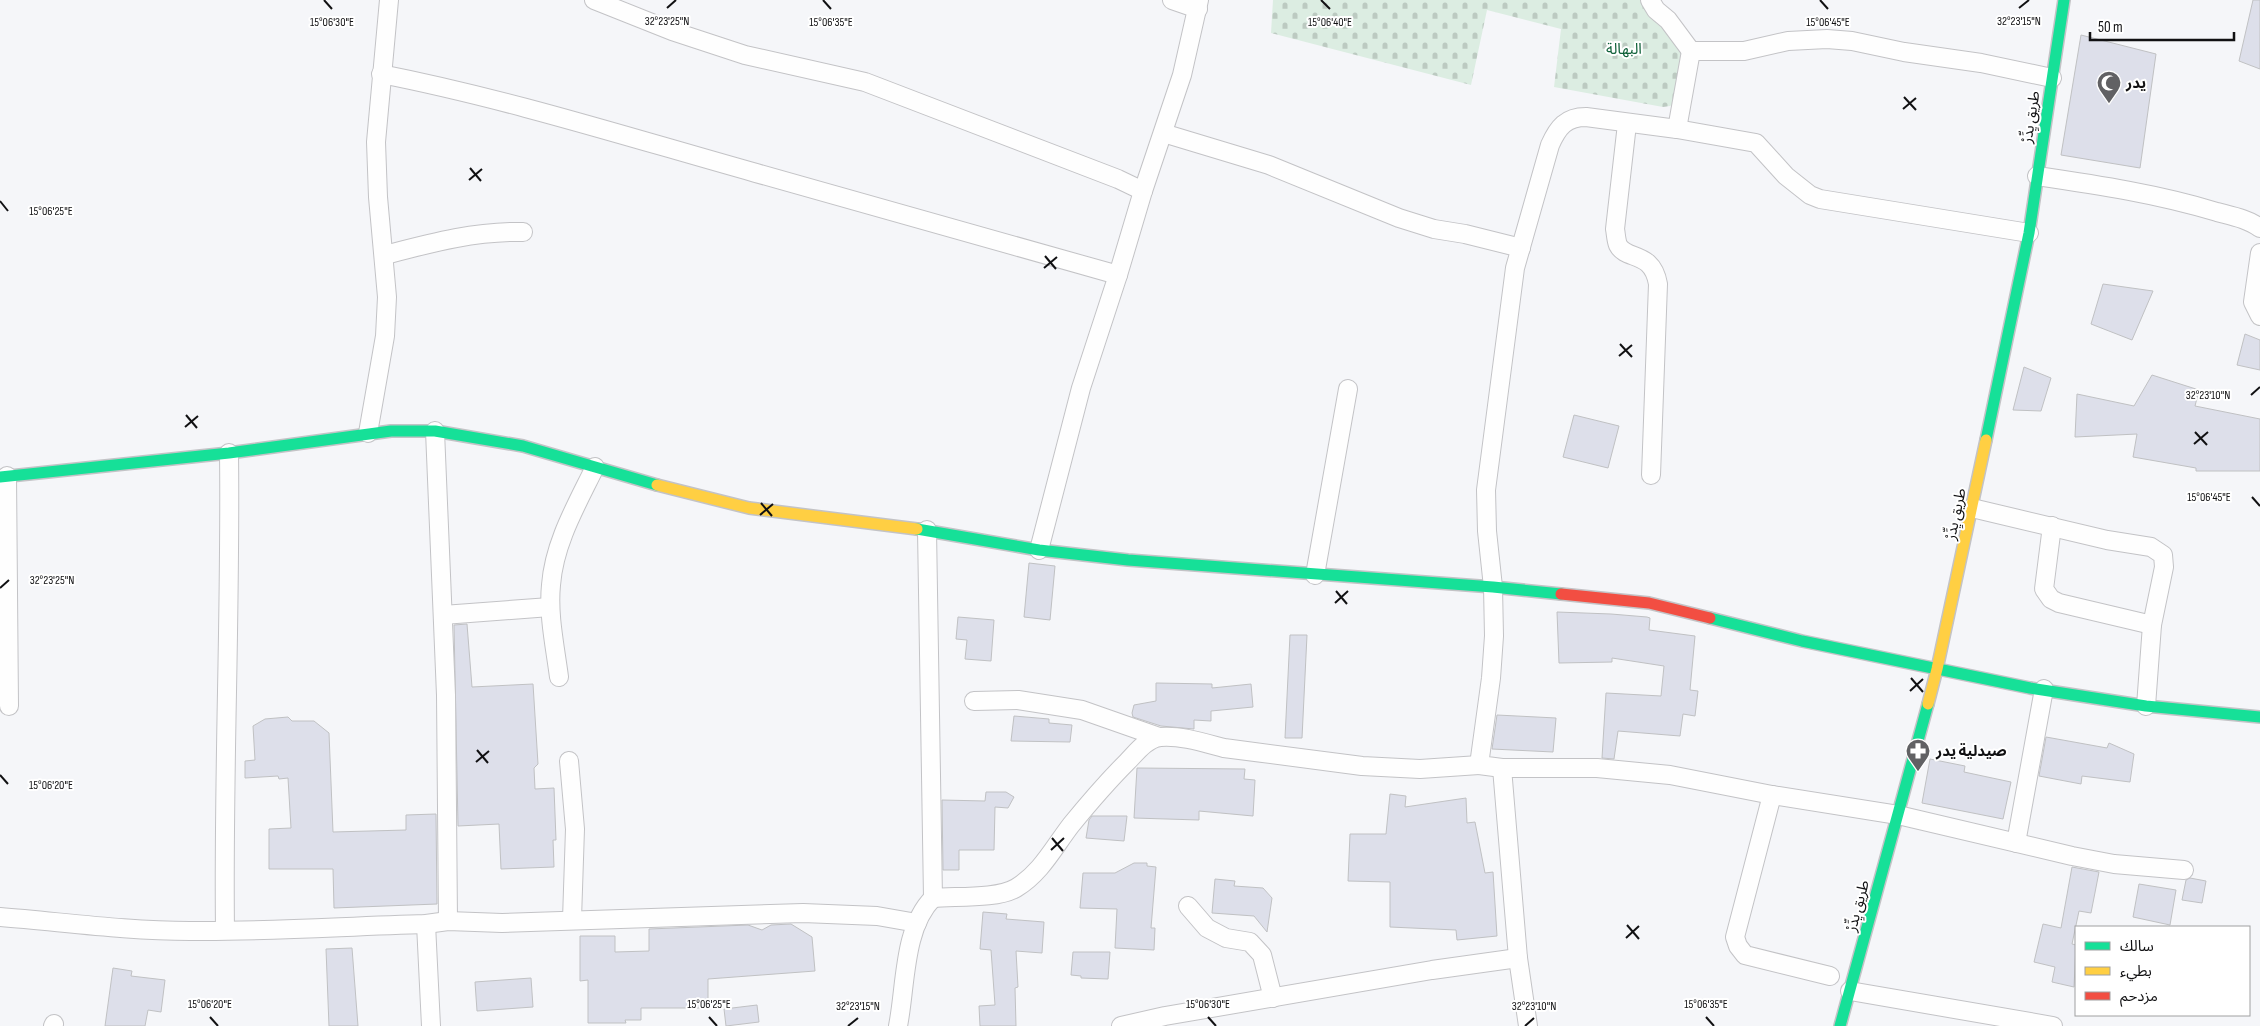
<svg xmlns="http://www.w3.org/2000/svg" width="2260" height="1026" viewBox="0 0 2260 1026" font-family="'Sofia Sans Condensed','Noto Sans Arabic',sans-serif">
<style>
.cemetery{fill:url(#cemetery-stones)}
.building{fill:#dddfea;stroke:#c0c1c3}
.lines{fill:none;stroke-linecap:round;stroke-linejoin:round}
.street-casing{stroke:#c3c3c6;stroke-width:20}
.fast-casing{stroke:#c3c3c6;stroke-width:14}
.slow-casing{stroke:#c3c3c6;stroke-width:14}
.jam-casing{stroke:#c3c3c6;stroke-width:14}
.street{stroke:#fefefe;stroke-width:18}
.fast{stroke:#16e098;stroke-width:11}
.slow{stroke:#ffcf43;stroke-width:11}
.jam{stroke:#f24e42;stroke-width:11}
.ticks{fill:none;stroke:#111113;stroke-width:2}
.labels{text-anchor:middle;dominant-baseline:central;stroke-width:4;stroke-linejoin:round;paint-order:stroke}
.park-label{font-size:15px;fill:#0e6038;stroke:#fff}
.poi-label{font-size:15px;font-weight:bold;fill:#111113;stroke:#fff;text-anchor:start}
.street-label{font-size:15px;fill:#111113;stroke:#fff}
.ticks-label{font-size:12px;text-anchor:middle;fill:#111113;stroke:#fff;stroke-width:4;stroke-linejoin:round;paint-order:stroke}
</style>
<defs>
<pattern id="cemetery-stones" width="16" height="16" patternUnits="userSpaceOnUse" patternTransform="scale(1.25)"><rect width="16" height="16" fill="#dcede2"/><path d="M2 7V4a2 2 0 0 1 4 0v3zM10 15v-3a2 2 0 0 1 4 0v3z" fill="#bccac1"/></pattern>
</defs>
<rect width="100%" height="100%" fill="#f5f6f9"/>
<path class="cemetery" d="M 1273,0 L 1649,0 L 1683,49 L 1675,103 L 1670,106 L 1663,107 L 1554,87 L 1561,29 L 1487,10 L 1471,85 L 1271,33 Z"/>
<g class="building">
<path d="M 2253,0 L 2260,0 L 2260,69 L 2239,61 Z"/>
<path d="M 2081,35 L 2156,54 L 2140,168 L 2061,155 Z"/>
<path d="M 2103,284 L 2153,291 L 2132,340 L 2091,324 Z"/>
<path d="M 2245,334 L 2260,340 L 2260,370 L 2237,365 Z"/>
<path d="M 2024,367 L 2051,378 L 2041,411 L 2013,410 Z"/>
<path d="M 2152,375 L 2199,390 L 2195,406 L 2260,419 L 2260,471 L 2196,471 L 2196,468 L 2133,457 L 2137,434 L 2075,437 L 2077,394 L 2134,406 Z"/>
<path d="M 1574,415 L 1619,426 L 1608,468 L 1563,457 Z"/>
<path d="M 1029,563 L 1055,566 L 1050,620 L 1024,617 Z"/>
<path d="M 1557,612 L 1611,614 L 1647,617 L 1650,618 L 1649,630 L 1695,636 L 1690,690 L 1698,691 L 1695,716 L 1683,714 L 1680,736 L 1618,731 L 1614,759 L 1602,758 L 1606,693 L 1661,696 L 1664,666 L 1612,658 L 1612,662 L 1559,663 Z"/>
<path d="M 958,617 L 994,620 L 991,661 L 965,659 L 967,640 L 956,639 Z"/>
<path d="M 467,624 L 472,687 L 533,684 L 538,764 L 534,768 L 535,789 L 554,788 L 556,840 L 553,840 L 554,867 L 501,869 L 499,824 L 458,826 L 454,625 Z"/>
<path d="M 1290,635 L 1307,635 L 1302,738 L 1285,738 Z"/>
<path d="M 1156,683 L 1212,684 L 1212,688 L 1251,684 L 1253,707 L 1211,711 L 1211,721 L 1194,720 L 1194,729 L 1161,726 L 1133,717 L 1132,713 L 1134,705 L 1156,701 Z"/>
<path d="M 1497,715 L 1556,718 L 1553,752 L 1492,749 Z"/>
<path d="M 1014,716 L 1049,719 L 1049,723 L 1072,725 L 1070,742 L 1011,741 Z"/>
<path d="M 288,717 L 292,721 L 314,721 L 329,733 L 333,832 L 406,830 L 406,815 L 436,814 L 437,904 L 334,908 L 333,869 L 269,869 L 269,829 L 291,828 L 288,778 L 279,779 L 278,776 L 245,778 L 245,761 L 255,760 L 253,726 L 265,719 Z"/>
<path d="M 2046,737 L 2107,748 L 2109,743 L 2134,754 L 2130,782 L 2082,776 L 2081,784 L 2039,776 Z"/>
<path d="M 1930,759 L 1965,766 L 1964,772 L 2011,782 L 2003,819 L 1922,803 Z"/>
<path d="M 1137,768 L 1245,769 L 1244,779 L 1255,780 L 1253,816 L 1199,811 L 1199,820 L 1134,818 Z"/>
<path d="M 986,792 L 1006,792 L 1014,797 L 1008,808 L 995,807 L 994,850 L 959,850 L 959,870 L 943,870 L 942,800 L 985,801 Z"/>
<path d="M 1390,794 L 1406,796 L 1405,807 L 1466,798 L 1467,823 L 1475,822 L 1485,873 L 1493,872 L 1497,936 L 1457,940 L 1456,930 L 1390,927 L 1390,882 L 1348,881 L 1350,834 L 1386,834 Z"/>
<path d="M 1092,816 L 1127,816 L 1124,841 L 1086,838 L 1089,820 Z"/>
<path d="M 1134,863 L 1147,863 L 1147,866 L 1156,867 L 1151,928 L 1155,928 L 1154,950 L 1115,948 L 1117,909 L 1080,908 L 1083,873 L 1115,873 Z"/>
<path d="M 2072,867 L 2099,872 L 2091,913 L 2079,911 L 2072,944 L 2076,945 L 2074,987 L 2052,982 L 2055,967 L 2034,962 L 2043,924 L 2061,928 Z"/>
<path d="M 2190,878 L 2206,881 L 2202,903 L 2182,900 L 2186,880 Z"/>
<path d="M 1215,879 L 1235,881 L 1234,886 L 1263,888 L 1272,898 L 1267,932 L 1254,916 L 1212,913 Z"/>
<path d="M 2139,884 L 2176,890 L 2170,925 L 2133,917 Z"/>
<path d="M 983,912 L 1007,914 L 1006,919 L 1044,922 L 1042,953 L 1016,951 L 1018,987 L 1015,988 L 1016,1026 L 980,1026 L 979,1006 L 995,1005 L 991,950 L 980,949 Z"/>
<path d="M 791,924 L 812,937 L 815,971 L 708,979 L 708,1008 L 641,1008 L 641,1020 L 625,1020 L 626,1023 L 588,1023 L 588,980 L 580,981 L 580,936 L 615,936 L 615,952 L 649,951 L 649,929 L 748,925 L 762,930 L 771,925 Z"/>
<path d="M 352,948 L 358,1026 L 329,1026 L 326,949 Z"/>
<path d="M 1073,952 L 1110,952 L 1108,979 L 1081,978 L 1081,976 L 1071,975 Z"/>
<path d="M 113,968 L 132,971 L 131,976 L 165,980 L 161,1012 L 148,1010 L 145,1026 L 105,1026 Z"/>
<path d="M 531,978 L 533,1007 L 477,1011 L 475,982 Z"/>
<path d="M 757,1005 L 759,1022 L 726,1026 L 724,1009 Z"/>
</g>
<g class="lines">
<defs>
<g id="street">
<path d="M 594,0 L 672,31 L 745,55 L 865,82 L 1118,179 L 1143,191"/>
<path d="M 1172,0 L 1198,9"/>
<path d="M 1650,0 L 1656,10 L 1668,20 L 1691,51"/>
<path d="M 381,74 C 508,99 631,138 756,173 C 876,208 997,240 1118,275"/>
<path d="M 1627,124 L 1615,229 C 1616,234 1616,240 1618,245 C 1626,261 1652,250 1658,284 L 1651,475"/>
<path d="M 1677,129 L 1691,51 L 1744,51 L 1788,41 L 1827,39 L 1852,41 L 1904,52 L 1981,63 L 2052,78"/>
<path d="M 1163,133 L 1269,165 L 1399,218 L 1434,229 L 1465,234 L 1521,248"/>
<path d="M 2037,176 C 2098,185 2158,194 2217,212 C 2232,216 2248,219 2260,228"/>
<path d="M 2029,233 L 1820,199 L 1810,195 L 1786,176 L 1756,143 L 1677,129 L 1586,117 C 1566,117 1558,127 1550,145 L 1515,268 L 1486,490 L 1487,531 L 1493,587 L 1494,636 L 1491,678 L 1479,765 L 1502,768 L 1597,768 L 1670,775 L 1772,795 L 1898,815 L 2072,856 L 2114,864 L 2184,870"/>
<path d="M 2260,253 L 2253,302 L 2260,316"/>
<path d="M 385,255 C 431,243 475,231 523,232"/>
<path d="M 435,431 L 446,695 L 448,921"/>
<path d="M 368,433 L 385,336 L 387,297 L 378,197 L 376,142 L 389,0"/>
<path d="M 7,476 L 9,706"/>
<path d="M 1972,508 L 2107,540 L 2151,547 L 2163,555 L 2164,567 L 2152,625 L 2146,706"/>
<path d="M 2052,526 L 2044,589 L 2051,599 L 2059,603 L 2152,625"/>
<path d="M 927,530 L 933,898 C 956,896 997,899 1016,888 C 1041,873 1054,847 1071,825 C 1089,803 1107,782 1127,762 C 1136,753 1146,739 1160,737 C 1180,735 1205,743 1224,748 L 1362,766 L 1420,769 L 1479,765"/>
<path d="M 1039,550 L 1081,388 L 1118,275 L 1143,191 L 1182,75 L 1199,0"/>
<path d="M 1315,575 L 1348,389"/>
<path d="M 443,615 L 550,607"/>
<path d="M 559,677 C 555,646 548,615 551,585 C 554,543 577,504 595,467"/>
<path d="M 974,701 L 1018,700 L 1082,710 L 1159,737"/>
<path d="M 569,761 L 575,829 L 572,919"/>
<path d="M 1502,768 L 1518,958 L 1528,1026"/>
<path d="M 1772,795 L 1735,937 L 1738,946 L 1745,955 L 1830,976"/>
<path d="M 2016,843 L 2044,689"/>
<path d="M 1188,906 L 1207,928 L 1226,938 L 1250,942 L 1262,955 L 1273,998"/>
<path d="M 0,917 C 63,922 126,931 190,931 C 269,932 347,926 426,924 L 448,921 L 502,923 L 803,913 L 877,916 L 917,923"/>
<path d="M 426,924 L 431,1026"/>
<path d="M 225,930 C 223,771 231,612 229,453"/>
<path d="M 1850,991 L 2053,1026"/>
<path d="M 53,1026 L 54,1024"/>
<path d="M 898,1026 C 906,986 903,928 933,898"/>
<path d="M 1121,1026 L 1165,1016 L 1432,970 L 1518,958"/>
</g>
<g id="fast">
<path d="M 1986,440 L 2029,233 L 2064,0"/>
<path d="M 0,477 L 229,453 L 391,431 L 435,431 L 523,446 L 657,485"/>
<path d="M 917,529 L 1039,550 L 1128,560 L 1493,587 L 1561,594"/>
<path d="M 1710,618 L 1802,641 L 2030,688 L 2146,706 L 2260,717"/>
<path d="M 1840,1026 L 1928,704"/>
</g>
<g id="slow">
<path d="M 657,485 L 749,508 L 917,529"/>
<path d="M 1928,704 L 1937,669 L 1986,440"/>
</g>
<path id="jam" d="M 1561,594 L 1649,603 L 1710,618"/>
</defs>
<use href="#street" class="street-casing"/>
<use href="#fast" class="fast-casing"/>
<use href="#slow" class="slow-casing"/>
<use href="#jam" class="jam-casing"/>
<use href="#street" class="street"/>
<use href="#fast" class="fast"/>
<use href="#slow" class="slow"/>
<use href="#jam" class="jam"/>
</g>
<path class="ticks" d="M 324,0 L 332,9M 823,0 L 831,9M 1321,0 L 1330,9M 1820,0 L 1828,9M 667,8 L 676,0M 2019,8 L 2029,0M 1904,97 L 1916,110M 1903,109 L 1916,98M 470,168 L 481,181M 469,180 L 482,169M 0,201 L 8,211M 1045,256 L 1056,269M 1044,268 L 1057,257M 1620,344 L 1632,357M 1619,356 L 1632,345M 2251,395 L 2260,387M 186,415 L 197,428M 185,427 L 198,416M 2195,432 L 2207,445M 2194,444 L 2208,432M 2252,497 L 2260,506M 761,503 L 772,516M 760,515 L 773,504M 0,588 L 9,580M 1336,591 L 1347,604M 1335,603 L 1348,591M 1911,678 L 1923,692M 1910,691 L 1923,679M 477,750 L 488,763M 476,762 L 489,751M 0,775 L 8,784M 1052,838 L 1063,851M 1051,850 L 1064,838M 1627,925 L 1639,939M 1626,938 L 1639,926M 210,1017 L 218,1026M 709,1017 L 717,1026M 1208,1017 L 1216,1026M 1706,1017 L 1714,1026M 848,1026 L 858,1018M 1525,1026 L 1534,1018"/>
<defs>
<symbol id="mosque-pin" viewBox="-11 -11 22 30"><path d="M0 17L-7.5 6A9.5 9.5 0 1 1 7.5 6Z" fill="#616164" stroke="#fff"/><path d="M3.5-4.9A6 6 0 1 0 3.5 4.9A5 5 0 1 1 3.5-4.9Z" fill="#fff"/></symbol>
<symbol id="pharmacy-pin" viewBox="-11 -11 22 30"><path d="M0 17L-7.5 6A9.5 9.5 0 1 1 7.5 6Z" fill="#616164" stroke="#fff"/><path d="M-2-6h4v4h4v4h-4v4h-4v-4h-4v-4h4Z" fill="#fff"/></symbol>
</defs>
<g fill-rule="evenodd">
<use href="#mosque-pin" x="2095" y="69" width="28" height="38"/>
<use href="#pharmacy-pin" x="1904" y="737" width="28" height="38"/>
</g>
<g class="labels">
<g class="park-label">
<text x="1624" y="49">البهالة</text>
</g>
<g class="poi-label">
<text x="2126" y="83">يدر</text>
<text x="1936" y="751">صيدلية يدر</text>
</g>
<g class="street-label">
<text transform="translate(2031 117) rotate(-81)">طريق يِدِّرْ</text>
<text transform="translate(1956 514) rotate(-78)">طريق يِدِّرْ</text>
<text transform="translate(1858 906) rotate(-75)">طريق يِدِّرْ</text>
</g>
</g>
<g class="ticks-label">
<text x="667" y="25">32°23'25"N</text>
<text x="2019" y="25">32°23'15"N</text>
<text x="332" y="26">15°06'30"E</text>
<text x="831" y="26">15°06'35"E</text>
<text x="1828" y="26">15°06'45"E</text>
<text x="1330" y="26">15°06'40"E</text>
<text x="51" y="215">15°06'25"E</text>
<text x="2208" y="399">32°23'10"N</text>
<text x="2209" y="501">15°06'45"E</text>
<text x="52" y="584">32°23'25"N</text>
<text x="51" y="789">15°06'20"E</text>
<text x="210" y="1008">15°06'20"E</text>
<text x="709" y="1008">15°06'25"E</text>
<text x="1208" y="1008">15°06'30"E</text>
<text x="1706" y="1008">15°06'35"E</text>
<text x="858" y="1010">32°23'15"N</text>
<text x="1534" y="1010">32°23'10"N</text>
</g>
<rect x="2075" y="926" width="175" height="90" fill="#ffffff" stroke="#a0a0a1"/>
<rect x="2085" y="942" width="25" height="8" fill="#16e098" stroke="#a0a0a1"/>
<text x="2120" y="951" font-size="15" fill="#111113">سالك</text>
<rect x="2085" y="967" width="25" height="8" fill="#ffcf43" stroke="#a0a0a1"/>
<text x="2120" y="976" font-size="15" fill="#111113">بطيء</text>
<rect x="2085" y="992" width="25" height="8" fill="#f24e42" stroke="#a0a0a1"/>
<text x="2120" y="1001" font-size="15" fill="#111113">مزدحم</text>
<path d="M2090 32v8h144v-8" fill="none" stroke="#111113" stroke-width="2.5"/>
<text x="2098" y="32" font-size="15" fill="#111113" stroke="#ffffff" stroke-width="4" paint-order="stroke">50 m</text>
</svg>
